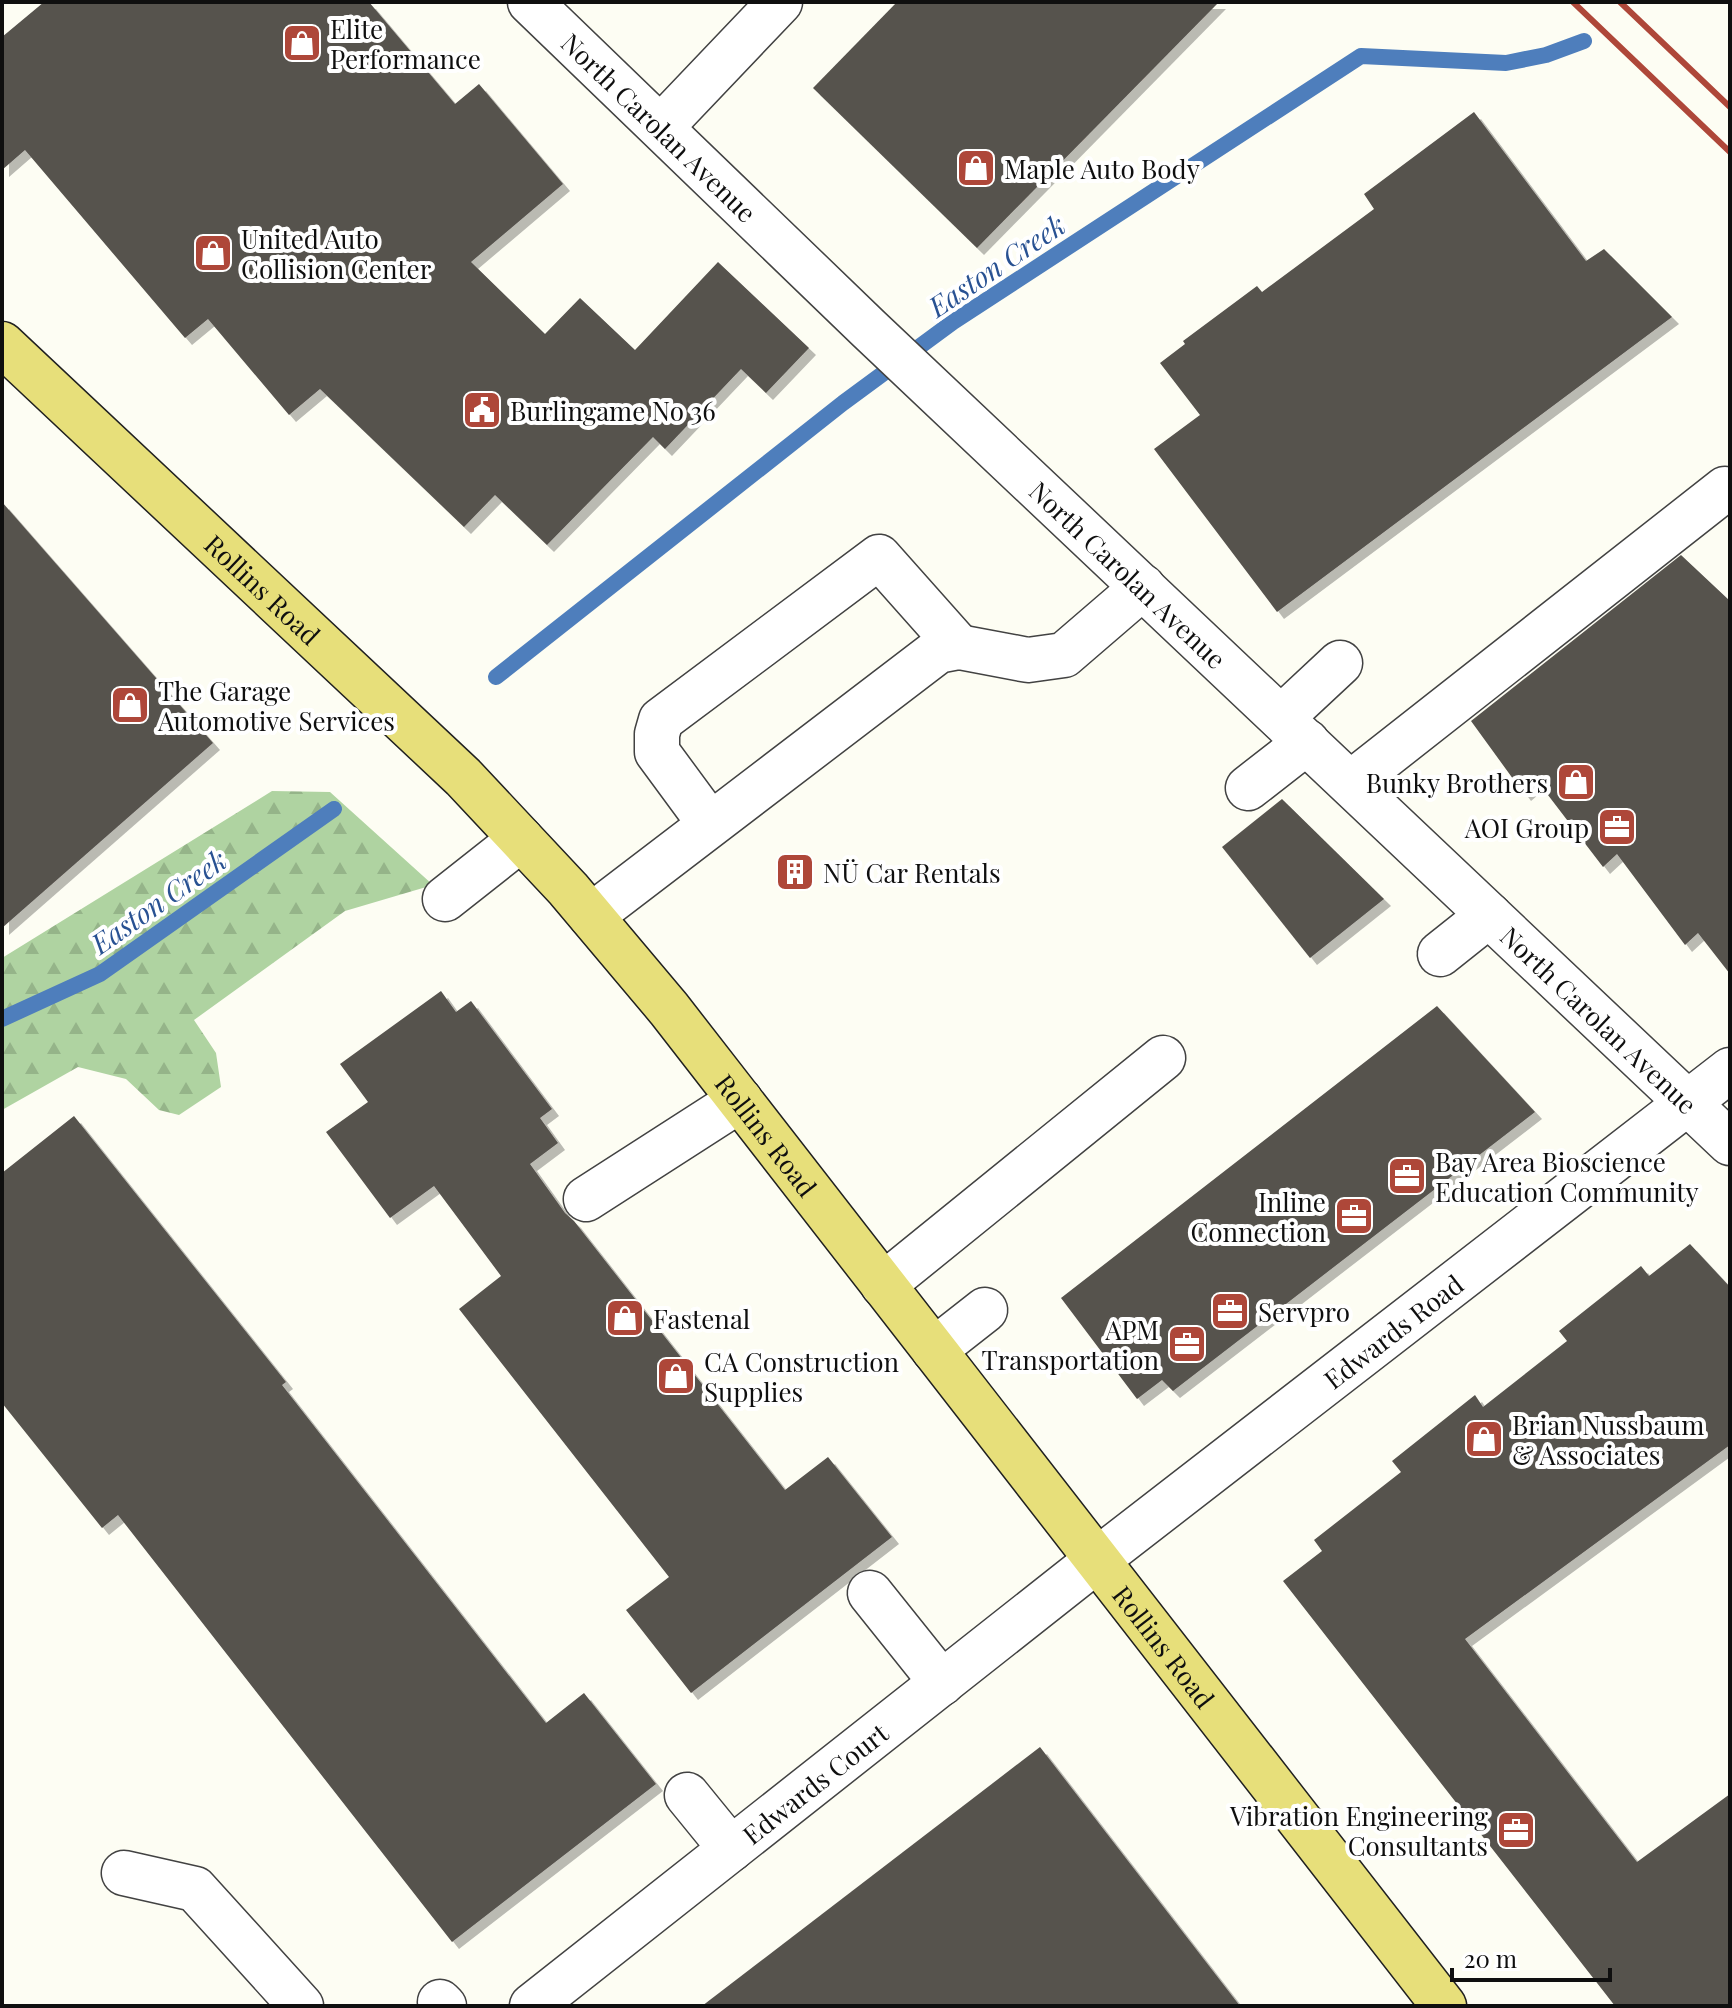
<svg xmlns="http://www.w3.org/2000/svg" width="1732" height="2008" viewBox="0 0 1732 2008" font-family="'Playfair Display',serif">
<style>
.forest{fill:url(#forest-firs)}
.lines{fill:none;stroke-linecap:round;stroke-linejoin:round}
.stream{stroke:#4e7ebc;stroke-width:16}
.building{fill:#56524d;filter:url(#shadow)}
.minor-casing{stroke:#424242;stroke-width:47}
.major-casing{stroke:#202020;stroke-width:47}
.minor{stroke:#fff;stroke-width:44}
.major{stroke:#e7df7a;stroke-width:44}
.rail{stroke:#ae4739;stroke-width:6}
.labels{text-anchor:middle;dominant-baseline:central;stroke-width:8;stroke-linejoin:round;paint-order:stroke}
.poi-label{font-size:26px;fill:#0f0f0f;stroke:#fff;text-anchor:start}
.street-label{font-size:26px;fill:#0f0f0f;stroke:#fff}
.water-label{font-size:28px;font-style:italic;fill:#285192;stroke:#fff}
</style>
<defs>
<pattern id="forest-firs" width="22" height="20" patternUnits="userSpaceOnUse" patternTransform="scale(2)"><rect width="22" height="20" fill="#afd3a1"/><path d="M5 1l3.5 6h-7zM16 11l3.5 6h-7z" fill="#95b489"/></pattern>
<filter id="shadow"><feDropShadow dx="7" dy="7" stdDeviation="0" flood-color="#0004"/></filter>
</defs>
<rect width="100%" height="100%" fill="#fdfdf3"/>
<path class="forest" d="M 272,791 L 330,792 L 433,885 L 345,911 L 194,1020 L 216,1053 L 221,1087 L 179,1115 L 159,1110 L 126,1079 L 78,1067 L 2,1110 L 2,958 Z"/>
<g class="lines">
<g class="stream">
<path d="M 496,677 L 843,403 L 953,322 L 1361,56 L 1506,63 L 1546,55 L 1584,41"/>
<path d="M 2,1019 L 100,974 L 334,809"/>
</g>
</g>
<g class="building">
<path d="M 44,2 L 369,2 L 455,104 L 479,84 L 563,184 L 471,262 L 545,334 L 580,298 L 635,350 L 718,262 L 809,348 L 766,393 L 741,369 L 665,449 L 653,437 L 547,545 L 495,495 L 464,527 L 320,389 L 289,415 L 208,319 L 185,338 L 25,150 L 2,170 L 2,37 Z"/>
<path d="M 897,2 L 1219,2 L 977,248 L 813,88 Z"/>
<path d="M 1474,112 L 1586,261 L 1604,249 L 1672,317 L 1277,612 L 1154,449 L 1200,415 L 1160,363 L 1185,344 L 1183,341 L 1257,286 L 1262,292 L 1374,209 L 1364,194 Z"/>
<path d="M 2,502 L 213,743 L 2,928 Z"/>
<path d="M 1681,555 L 1730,601 L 1730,974 L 1698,933 L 1685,945 L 1617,854 L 1603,867 L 1538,782 L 1524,794 L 1471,721 Z"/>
<path d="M 1282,799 L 1384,899 L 1310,958 L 1222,847 Z"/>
<path d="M 441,991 L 456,1012 L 471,1001 L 552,1109 L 540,1118 L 558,1143 L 530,1164 L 565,1213 L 574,1221 L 785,1490 L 828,1457 L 892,1537 L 691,1693 L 626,1610 L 669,1577 L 459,1309 L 501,1276 L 434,1186 L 390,1218 L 326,1132 L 368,1102 L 340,1064 Z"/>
<path d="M 1437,1006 L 1535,1112 L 1173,1391 L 1162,1380 L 1137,1399 L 1061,1298 Z"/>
<path d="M 74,1116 L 286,1382 L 282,1385 L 546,1723 L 584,1693 L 656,1784 L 452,1942 L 118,1515 L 102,1528 L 2,1403 L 2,1173 Z"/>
<path d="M 1690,1244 L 1730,1287 L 1730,1445 L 1465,1639 L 1637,1862 L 1730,1794 L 1730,2006 L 1615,2006 L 1283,1581 L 1322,1551 L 1314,1540 L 1401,1472 L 1392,1461 L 1475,1395 L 1483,1407 L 1567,1341 L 1559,1331 L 1641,1266 L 1649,1276 Z"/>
<path d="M 1040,1747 L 1240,2006 L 702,2006 Z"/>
</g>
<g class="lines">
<defs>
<g id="minor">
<path id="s1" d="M 530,2 L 869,329 L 1730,1143"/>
<path d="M 661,127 L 780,2"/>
<path d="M 1281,718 L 1340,663"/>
<path d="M 1351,783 L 1725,489"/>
<path d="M 1248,788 L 1307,742"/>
<path d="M 710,824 L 657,752 L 657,734 L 661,720 L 879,557 L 959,647"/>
<path d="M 445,899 L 521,839"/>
<path d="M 591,916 L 938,651 L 959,647 L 1028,660 L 1064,655 L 1143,587"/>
<path d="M 1440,954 L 1489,915"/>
<path d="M 586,1199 L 740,1100"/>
<path d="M 883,1285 L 1163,1058"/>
<path d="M 934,1350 L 985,1310"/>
<path d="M 870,1593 L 942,1683"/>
<path d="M 687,1795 L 731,1849"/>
<path d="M 124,1873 L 195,1889 L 301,2006"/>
<path d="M 440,2002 L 444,2006"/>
<path id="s2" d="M 532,2006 L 1097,1560 L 1730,1070"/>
</g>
<g id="major">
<path id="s3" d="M 2,344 L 463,777 L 568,889 L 669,1009 L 1444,2006"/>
</g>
</defs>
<use href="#minor" class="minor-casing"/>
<use href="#major" class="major-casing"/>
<use href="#minor" class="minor"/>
<use href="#major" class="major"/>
<g class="rail">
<path d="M 1573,2 L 1730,152"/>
<path d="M 1620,2 L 1730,107"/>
</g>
</g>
<defs>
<symbol id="shop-square" viewBox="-11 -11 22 22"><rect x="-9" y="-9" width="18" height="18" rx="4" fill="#ae4739" stroke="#fff"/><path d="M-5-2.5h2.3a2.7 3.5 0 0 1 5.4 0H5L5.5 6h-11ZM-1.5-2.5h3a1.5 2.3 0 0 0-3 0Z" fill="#fff"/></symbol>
<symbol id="civic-square" viewBox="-11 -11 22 22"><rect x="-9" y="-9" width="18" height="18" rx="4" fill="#ae4739" stroke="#fff"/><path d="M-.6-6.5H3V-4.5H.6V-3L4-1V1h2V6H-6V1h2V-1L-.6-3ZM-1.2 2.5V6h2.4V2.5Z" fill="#fff"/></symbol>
<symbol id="office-square" viewBox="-11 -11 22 22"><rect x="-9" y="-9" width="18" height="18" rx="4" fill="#ae4739" stroke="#fff"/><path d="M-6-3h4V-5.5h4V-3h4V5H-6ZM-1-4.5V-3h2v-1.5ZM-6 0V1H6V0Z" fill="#fff"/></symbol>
<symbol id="building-square" viewBox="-11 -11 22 22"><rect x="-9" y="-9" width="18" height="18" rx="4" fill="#ae4739" stroke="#fff"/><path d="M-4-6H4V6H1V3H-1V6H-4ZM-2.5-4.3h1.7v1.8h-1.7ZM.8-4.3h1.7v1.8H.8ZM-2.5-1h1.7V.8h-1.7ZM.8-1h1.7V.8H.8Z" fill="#fff"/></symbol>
</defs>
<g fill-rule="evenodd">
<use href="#shop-square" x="280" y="21" width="44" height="44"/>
<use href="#shop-square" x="954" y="146" width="44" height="44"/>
<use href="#shop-square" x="191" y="231" width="44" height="44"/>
<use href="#civic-square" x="460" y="388" width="44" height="44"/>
<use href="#shop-square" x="108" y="683" width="44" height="44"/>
<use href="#shop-square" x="1554" y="760" width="44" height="44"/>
<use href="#office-square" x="1595" y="805" width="44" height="44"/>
<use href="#building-square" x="773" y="850" width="44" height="44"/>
<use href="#office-square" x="1385" y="1154" width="44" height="44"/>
<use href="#office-square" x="1332" y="1194" width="44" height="44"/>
<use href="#office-square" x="1208" y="1289" width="44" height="44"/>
<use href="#shop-square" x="603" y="1296" width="44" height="44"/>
<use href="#office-square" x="1165" y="1322" width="44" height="44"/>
<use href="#shop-square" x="654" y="1354" width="44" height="44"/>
<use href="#shop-square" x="1462" y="1417" width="44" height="44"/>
<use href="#office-square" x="1494" y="1808" width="44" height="44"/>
</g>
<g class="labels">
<g class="poi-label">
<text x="330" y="28">Elite<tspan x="330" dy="30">Performance</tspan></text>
<text x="1004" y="168">Maple Auto Body</text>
<text x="241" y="238">United Auto<tspan x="241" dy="30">Collision Center</tspan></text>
<text x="510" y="410">Burlingame No 36</text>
<text x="158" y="690">The Garage<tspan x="158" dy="30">Automotive Services</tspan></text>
<text x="1548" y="782" text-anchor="end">Bunky Brothers</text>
<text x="1589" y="827" text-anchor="end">AOI Group</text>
<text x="823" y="872">NÜ Car Rentals</text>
<text x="1435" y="1161">Bay Area Bioscience<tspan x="1435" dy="30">Education Community</tspan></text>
<text x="1326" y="1201" text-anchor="end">Inline<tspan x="1326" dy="30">Connection</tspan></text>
<text x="1258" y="1311">Servpro</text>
<text x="653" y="1318">Fastenal</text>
<text x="1159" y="1329" text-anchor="end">APM<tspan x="1159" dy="30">Transportation</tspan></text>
<text x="704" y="1361">CA Construction<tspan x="704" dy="30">Supplies</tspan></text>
<text x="1512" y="1424">Brian Nussbaum<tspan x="1512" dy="30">&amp; Associates</tspan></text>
<text x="1488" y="1815" text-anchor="end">Vibration Engineering<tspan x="1488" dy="30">Consultants</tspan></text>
</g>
<g class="street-label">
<text stroke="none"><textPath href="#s1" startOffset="180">North Carolan Avenue</textPath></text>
<text stroke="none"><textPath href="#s1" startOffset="828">North Carolan Avenue</textPath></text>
<text stroke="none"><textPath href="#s3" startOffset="358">Rollins Road</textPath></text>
<text stroke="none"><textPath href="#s1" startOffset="1476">North Carolan Avenue</textPath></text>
<text stroke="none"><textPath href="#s3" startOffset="1102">Rollins Road</textPath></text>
<text stroke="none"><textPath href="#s2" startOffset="1094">Edwards Road</textPath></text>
<text stroke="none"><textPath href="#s3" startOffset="1750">Rollins Road</textPath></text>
<text stroke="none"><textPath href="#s2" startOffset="360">Edwards Court</textPath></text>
</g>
<g class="water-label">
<text transform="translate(996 265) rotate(-34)">Easton Creek</text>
<text transform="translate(158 901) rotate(-35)">Easton Creek</text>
</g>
</g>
<rect width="1732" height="2008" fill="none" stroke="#0f0f0f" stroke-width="8"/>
<path d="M1452 1968v12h158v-12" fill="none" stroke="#0f0f0f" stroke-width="4"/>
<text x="1464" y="1968" font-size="24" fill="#0f0f0f" stroke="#ffffff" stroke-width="6" paint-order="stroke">20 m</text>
</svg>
